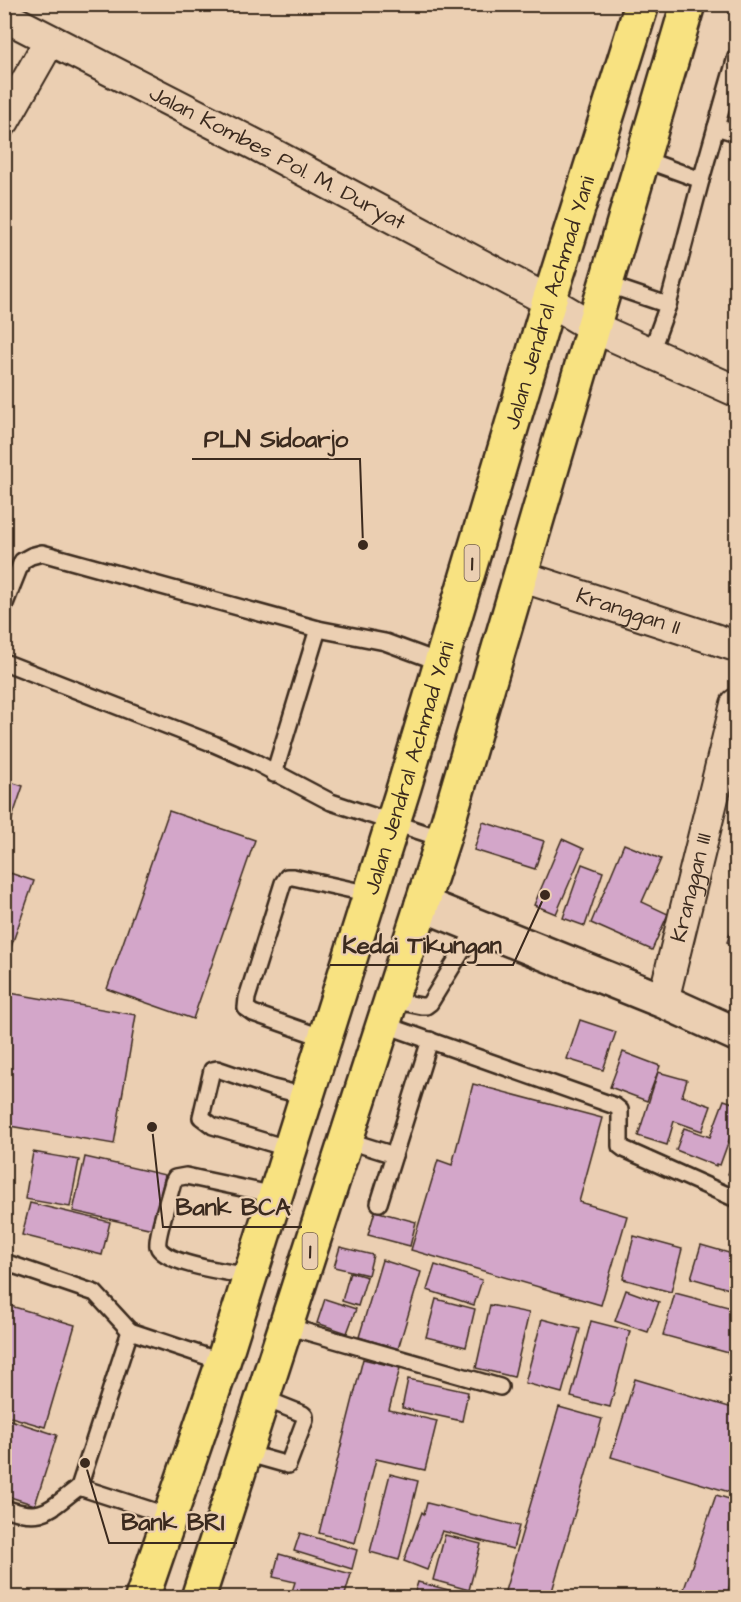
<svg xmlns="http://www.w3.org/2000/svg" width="741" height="1602" viewBox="0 0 741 1602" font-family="'Architects Daughter',sans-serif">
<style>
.building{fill:#d3a6c9;stroke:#3b2a1e;stroke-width:1.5}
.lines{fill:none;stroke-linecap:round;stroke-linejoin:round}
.lane-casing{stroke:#3b2a1e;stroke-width:20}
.street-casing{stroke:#3b2a1e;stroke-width:34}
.secondary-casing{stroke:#3b2a1e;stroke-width:38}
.highway-casing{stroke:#3b2a1e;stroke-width:38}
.lane{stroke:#ebcfb2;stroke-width:15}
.street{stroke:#ebcfb2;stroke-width:30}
.secondary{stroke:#ebcfb2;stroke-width:33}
.highway{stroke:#f8e281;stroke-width:33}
.labels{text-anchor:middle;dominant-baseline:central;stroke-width:4.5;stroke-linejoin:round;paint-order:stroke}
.shield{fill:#ebcfb2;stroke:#705c4a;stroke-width:1.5}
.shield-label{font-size:21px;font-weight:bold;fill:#3b2a1e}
.street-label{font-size:22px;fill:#3b2a1e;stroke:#ebcfb2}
.leader{fill:none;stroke:#3b2a1e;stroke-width:2}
.callout-dot{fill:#3b2a1e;stroke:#ebcfb2;stroke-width:2}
.callout-label{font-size:24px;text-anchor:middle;font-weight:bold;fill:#3b2a1e;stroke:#ebcfb2;stroke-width:4.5;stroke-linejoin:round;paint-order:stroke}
</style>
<rect width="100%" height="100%" fill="#ebcfb2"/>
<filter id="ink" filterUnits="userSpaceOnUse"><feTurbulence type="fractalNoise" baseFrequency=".0167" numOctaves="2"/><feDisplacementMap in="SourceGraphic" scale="12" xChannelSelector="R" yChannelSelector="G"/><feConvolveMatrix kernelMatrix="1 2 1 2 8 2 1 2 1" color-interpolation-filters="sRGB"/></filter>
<g filter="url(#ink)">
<g class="building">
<path d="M 4,780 L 23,786 L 5,839 L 4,838 Z"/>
<path d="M 169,811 L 255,840 L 193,1019 L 107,989 Z"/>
<path d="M 483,822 L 544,841 L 535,869 L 474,850 Z"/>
<path d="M 562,839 L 584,849 L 556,914 L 534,905 Z"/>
<path d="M 624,844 L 661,859 L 642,902 L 668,914 L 652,950 L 591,923 Z"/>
<path d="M 582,864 L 603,872 L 585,926 L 563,918 Z"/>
<path d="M 7,872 L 34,881 L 11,947 L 4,945 L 4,878 Z"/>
<path d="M 736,918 L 736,946 L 727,942 Z"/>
<path d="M 4,992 L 136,1015 L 114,1144 L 4,1125 Z"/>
<path d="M 580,1020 L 616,1032 L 603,1070 L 567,1059 Z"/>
<path d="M 623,1052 L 660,1066 L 647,1101 L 610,1087 Z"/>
<path d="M 658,1072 L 687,1080 L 682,1096 L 711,1106 L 702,1131 L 674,1121 L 667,1145 L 638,1136 Z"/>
<path d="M 473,1084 L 602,1118 L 579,1202 L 627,1216 L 601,1305 L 411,1250 L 438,1160 L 452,1165 Z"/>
<path d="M 724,1100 L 736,1104 L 736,1121 L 720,1165 L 716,1164 L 716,1166 L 676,1150 L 684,1128 L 710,1137 Z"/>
<path d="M 33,1152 L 79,1160 L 70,1207 L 25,1199 Z"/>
<path d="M 736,1156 L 736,1178 L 728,1174 Z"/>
<path d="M 85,1157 L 165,1175 L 153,1229 L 73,1211 Z"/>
<path d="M 30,1203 L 110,1222 L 102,1255 L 22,1235 Z"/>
<path d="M 375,1211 L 416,1222 L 410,1246 L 368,1235 Z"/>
<path d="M 634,1236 L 682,1249 L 671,1292 L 623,1279 Z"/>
<path d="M 701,1245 L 736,1255 L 736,1291 L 691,1278 Z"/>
<path d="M 340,1247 L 373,1255 L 368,1275 L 334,1267 Z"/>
<path d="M 382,1260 L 421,1272 L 398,1349 L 359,1337 Z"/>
<path d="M 435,1265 L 482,1280 L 474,1305 L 427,1290 Z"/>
<path d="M 350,1272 L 367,1277 L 358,1306 L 342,1301 Z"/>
<path d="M 626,1290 L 659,1302 L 648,1332 L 615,1321 Z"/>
<path d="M 675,1293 L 736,1309 L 736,1355 L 663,1335 Z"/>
<path d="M 325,1299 L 356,1309 L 347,1333 L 317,1323 Z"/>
<path d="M 436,1299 L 475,1309 L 466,1347 L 426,1337 Z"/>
<path d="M 4,1304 L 75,1325 L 45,1427 L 4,1415 Z"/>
<path d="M 490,1305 L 529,1313 L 514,1377 L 476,1368 Z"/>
<path d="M 542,1319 L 580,1329 L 562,1393 L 525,1383 Z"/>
<path d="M 591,1321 L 630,1331 L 610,1407 L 571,1397 Z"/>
<path d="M 363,1359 L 400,1368 L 389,1410 L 437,1421 L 425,1470 L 376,1459 L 355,1543 L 319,1533 Z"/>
<path d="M 408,1379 L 468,1392 L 462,1421 L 402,1408 Z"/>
<path d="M 635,1379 L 736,1409 L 736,1494 L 611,1457 Z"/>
<path d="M 559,1407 L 602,1419 L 550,1598 L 503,1598 Z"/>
<path d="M 4,1418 L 57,1435 L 35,1505 L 4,1495 Z"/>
<path d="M 390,1474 L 418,1481 L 399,1560 L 370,1552 Z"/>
<path d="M 716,1495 L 736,1501 L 736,1566 L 726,1598 L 681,1598 Z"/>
<path d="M 427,1503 L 519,1526 L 513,1549 L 442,1531 L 427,1570 L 404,1561 L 422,1512 L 424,1514 Z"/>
<path d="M 300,1533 L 357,1550 L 352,1569 L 294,1551 Z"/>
<path d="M 445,1535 L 481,1544 L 469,1590 L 433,1580 Z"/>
<path d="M 279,1554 L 351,1574 L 344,1598 L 290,1598 L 295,1582 L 273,1577 Z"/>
<path d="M 418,1582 L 460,1593 L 459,1598 L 413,1598 Z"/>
</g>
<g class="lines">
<defs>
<g id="lane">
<path d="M 716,127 L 736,133"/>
<path d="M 643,159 L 701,180 L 736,57"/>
<path d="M 606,284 L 668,305"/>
<path d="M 651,352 L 668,305 L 701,180"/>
<path d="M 4,606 L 22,561 L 31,556 L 42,553 L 318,629 L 385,642 L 442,663"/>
<path d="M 4,662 L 214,744 L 255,762 L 331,802 L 443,839"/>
<path d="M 274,774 L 318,629"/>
<path d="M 391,1000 L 421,1006 L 426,1006 L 430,1003 L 468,941 L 475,926"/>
<path d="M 383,1024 L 615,1106 L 620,1110 L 620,1146 L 624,1149 L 736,1199"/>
<path d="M 324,1038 L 253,1013 L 246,1008 L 247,998 L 283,883 L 287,877 L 293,877 L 370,894"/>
<path d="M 346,1140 L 394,1155"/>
<path d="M 290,1149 L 213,1126 L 201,1117 L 212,1070 L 217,1069 L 273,1088 L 306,1096"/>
<path d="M 379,1203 L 430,1040"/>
<path d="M 4,1262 L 95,1293 L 130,1331"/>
<path d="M 250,1276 C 233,1273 163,1264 158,1246 C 156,1237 170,1194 173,1182 L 175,1178 L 186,1176 L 275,1195"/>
<path d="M 286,1326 L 500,1387"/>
<path d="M 245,1453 L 288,1465 L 305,1420 L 305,1416 L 303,1414 L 263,1398"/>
<path d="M 4,1508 C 44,1522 48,1510 79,1487"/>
<path d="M 169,1516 L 79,1487 L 130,1331 L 223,1362"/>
</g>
<g id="street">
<path id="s1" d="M 4,16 L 258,146 L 549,301 L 593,327 L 736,391"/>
<path d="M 4,121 L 50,40"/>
<path id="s2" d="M 520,576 L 736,646"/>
<path id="s3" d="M 663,1001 L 736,704"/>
</g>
<path id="secondary" d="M 422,904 L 663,1001 L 736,1034"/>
<g id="highway">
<path id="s4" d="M 142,1598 L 223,1362 L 404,787 L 549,301 L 642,4"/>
<path d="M 198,1598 L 443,839 L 688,4"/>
</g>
</defs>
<use href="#lane" class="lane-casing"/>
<use href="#street" class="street-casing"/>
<use href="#secondary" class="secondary-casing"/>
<use href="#highway" class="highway-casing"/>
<use href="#lane" class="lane"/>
<use href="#street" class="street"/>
<use href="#secondary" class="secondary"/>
<use href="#highway" class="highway"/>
</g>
</g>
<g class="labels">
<g class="shield">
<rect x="464.5" y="545" width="15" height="36" rx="4.5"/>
<rect x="302.5" y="1233" width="15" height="36" rx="4.5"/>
</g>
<g class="shield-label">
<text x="472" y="563">1</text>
<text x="310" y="1251">1</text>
</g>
<g class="street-label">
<text stroke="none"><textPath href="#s1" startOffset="308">Jalan Kombes Pol. M. Duryat</textPath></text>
<text stroke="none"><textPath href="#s4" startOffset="1358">Jalan Jendral Achmad Yani</textPath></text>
<text stroke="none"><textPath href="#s2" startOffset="114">Kranggan II</textPath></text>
<text stroke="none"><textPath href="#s4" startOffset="872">Jalan Jendral Achmad Yani</textPath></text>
<text stroke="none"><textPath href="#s3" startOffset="117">Kranggan III</textPath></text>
</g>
</g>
<path class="leader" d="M363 545L360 459H192M545 895L513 965H330M152 1127L163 1227H302M85 1463L109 1543H237"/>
<g class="callout-dot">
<circle cx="363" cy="545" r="6"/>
<circle cx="545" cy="895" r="6"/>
<circle cx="152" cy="1127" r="6"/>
<circle cx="85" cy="1463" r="6"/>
</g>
<g class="callout-label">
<text x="276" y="447">PLN Sidoarjo</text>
<text x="422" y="953">Kedai Tikungan</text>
<text x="233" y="1215">Bank BCA</text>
<text x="173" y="1530">Bank BRI</text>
</g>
<rect width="741" height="1602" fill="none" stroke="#ebcfb2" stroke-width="24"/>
<rect x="12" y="12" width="717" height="1578" fill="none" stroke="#3b2a1e" stroke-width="2" filter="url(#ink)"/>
</svg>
